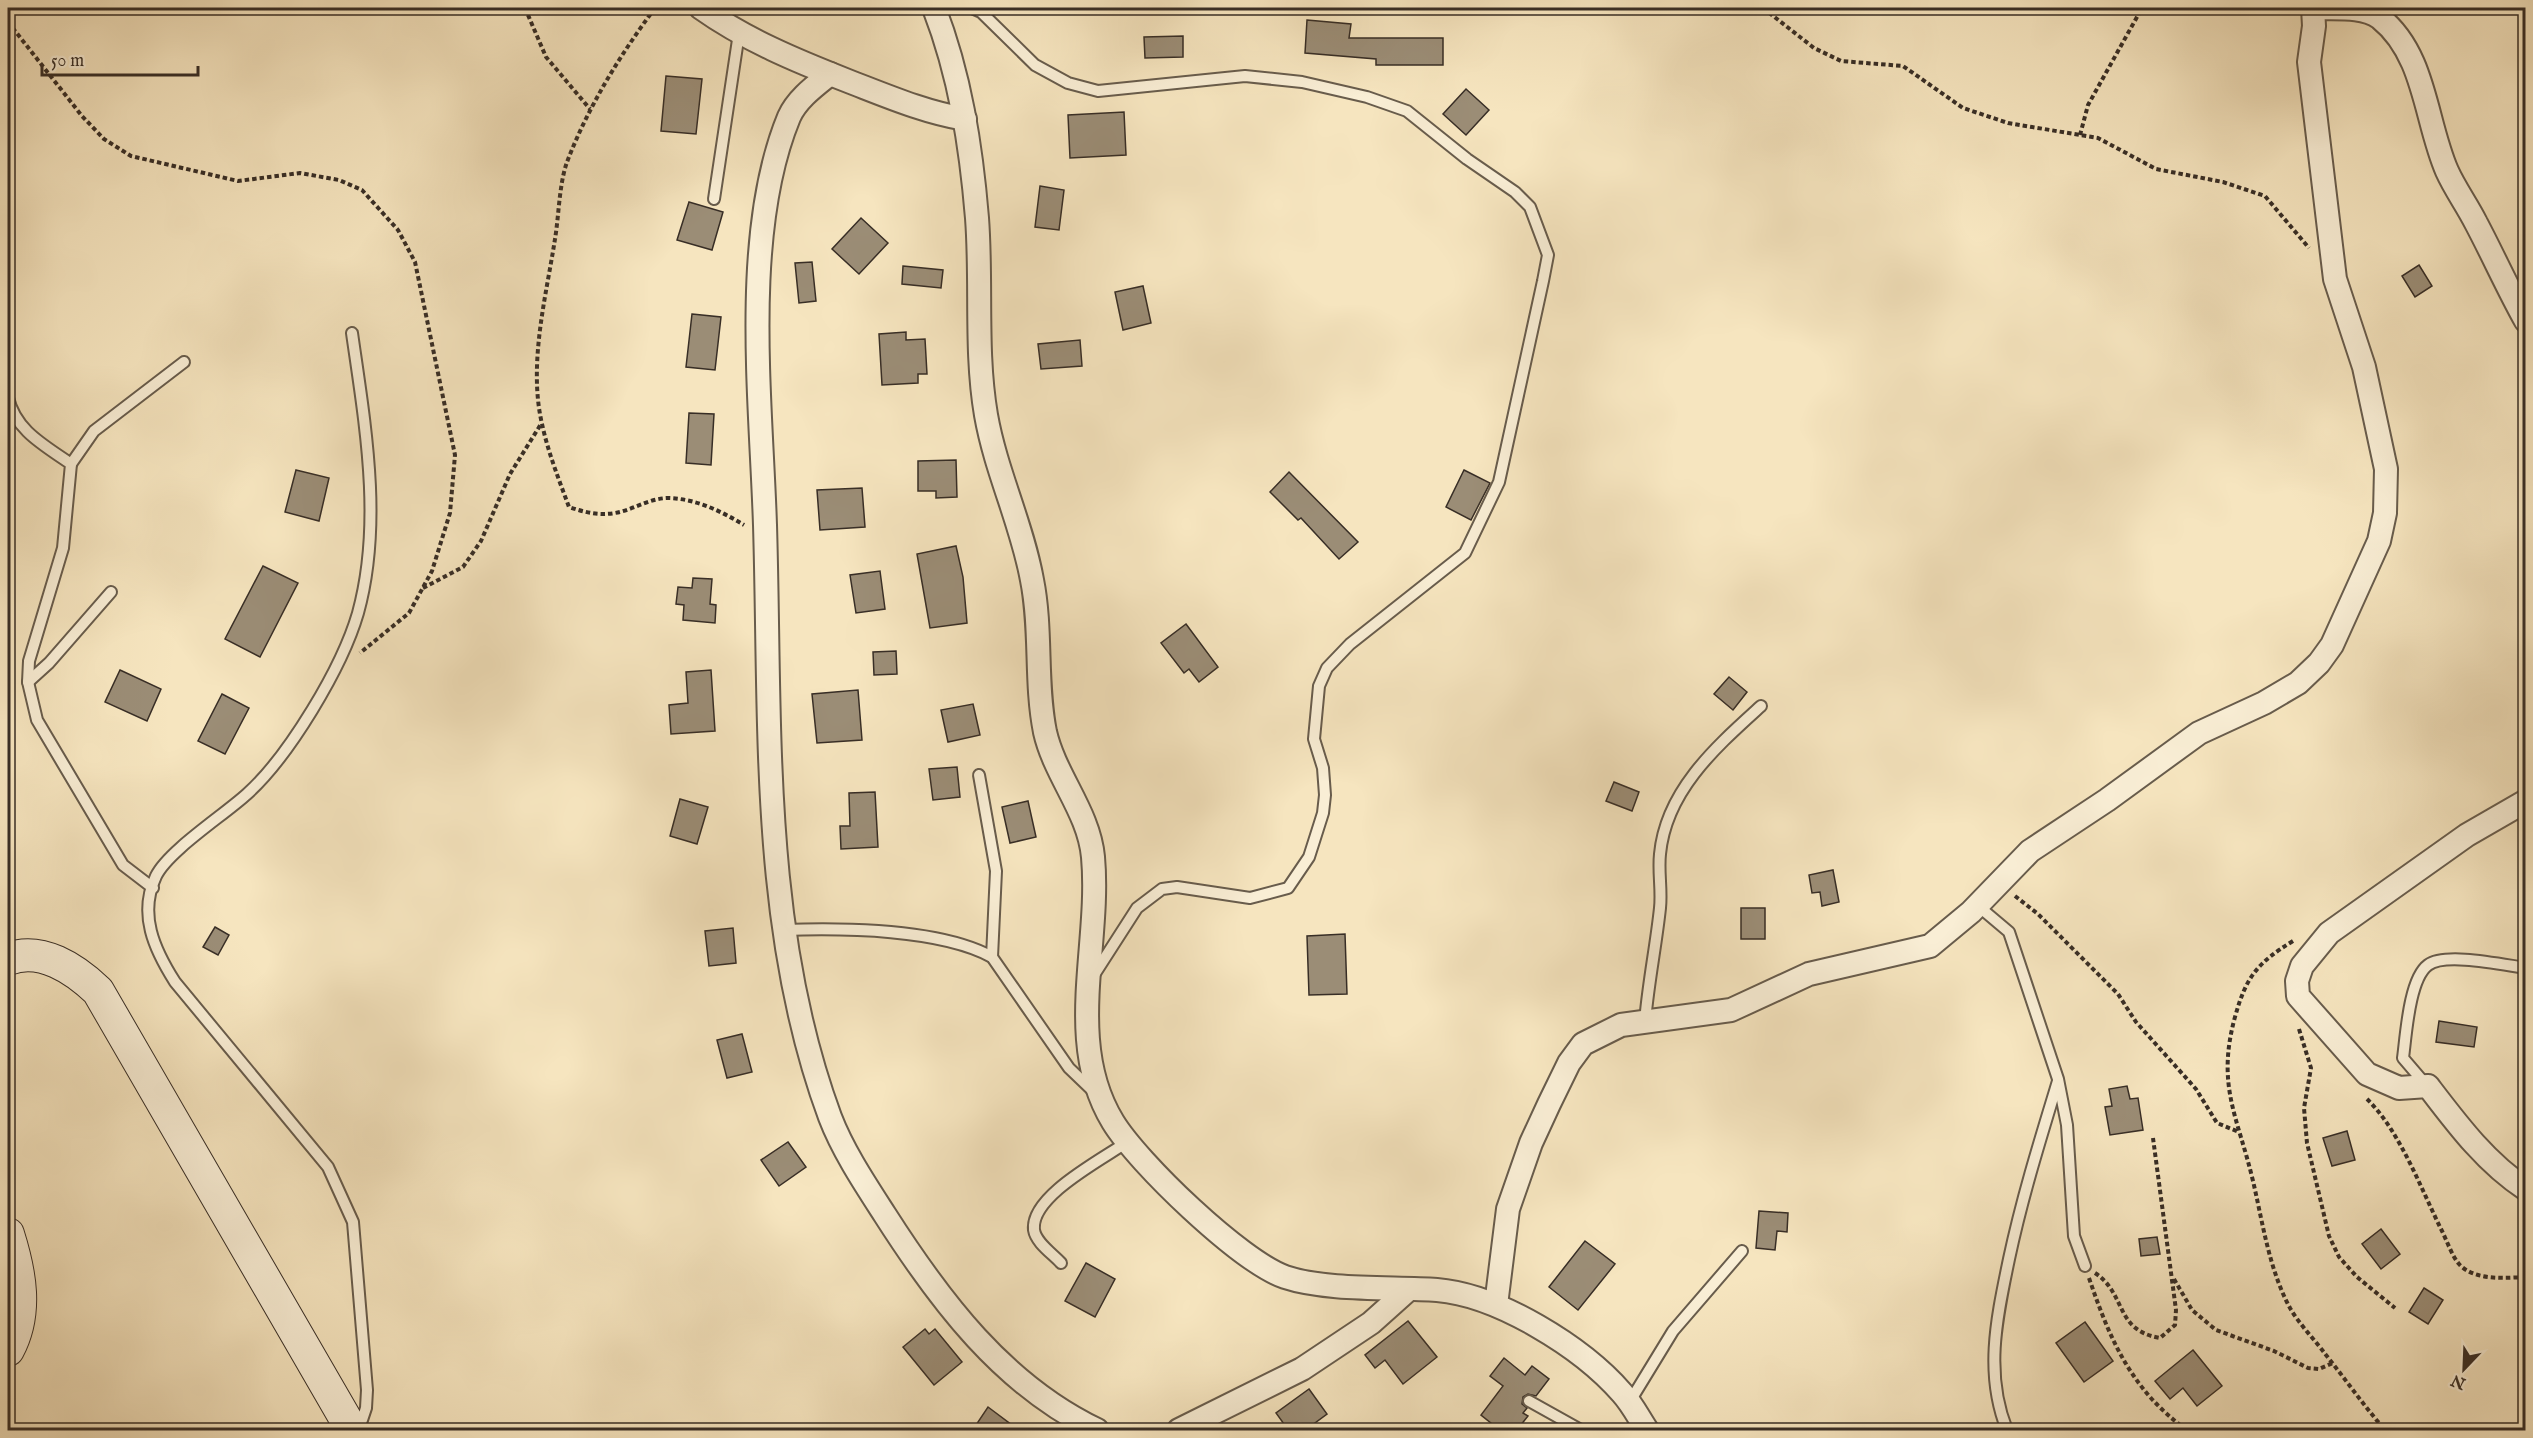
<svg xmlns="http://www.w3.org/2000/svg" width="2533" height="1438" viewBox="0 0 2533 1438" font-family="'IM FELL English',serif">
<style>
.building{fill:#9b8d76;stroke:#382e26;stroke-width:1.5}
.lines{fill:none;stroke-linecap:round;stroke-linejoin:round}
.lane-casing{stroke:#685c4c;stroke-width:14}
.street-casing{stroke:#685c4c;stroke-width:26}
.secondary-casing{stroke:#382e26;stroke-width:34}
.path{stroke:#382e26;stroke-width:4;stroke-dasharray:4.5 3;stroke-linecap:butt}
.lane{stroke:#f9eed5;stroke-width:10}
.street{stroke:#f9eed5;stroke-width:22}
.secondary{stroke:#f9eed5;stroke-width:32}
</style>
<rect width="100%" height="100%" fill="#f6e5bf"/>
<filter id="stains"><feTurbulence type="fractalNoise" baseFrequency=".00333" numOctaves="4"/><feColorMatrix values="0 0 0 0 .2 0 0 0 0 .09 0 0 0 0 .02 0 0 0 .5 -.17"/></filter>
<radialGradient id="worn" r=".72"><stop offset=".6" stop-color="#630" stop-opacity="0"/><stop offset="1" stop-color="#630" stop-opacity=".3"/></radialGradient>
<g class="building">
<path d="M 1307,20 L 1351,24 L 1349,38 L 1443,38 L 1443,65 L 1376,65 L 1376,59 L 1305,53 Z"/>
<path d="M 1183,36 L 1183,57 L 1145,58 L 1144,37 Z"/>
<path d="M 666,76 L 702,79 L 696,134 L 661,131 Z"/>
<path d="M 1466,89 L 1489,110 L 1466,135 L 1443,114 Z"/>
<path d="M 1124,112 L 1126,155 L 1070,158 L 1068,115 Z"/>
<path d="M 1040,186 L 1064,190 L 1059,230 L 1035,227 Z"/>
<path d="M 689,202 L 723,212 L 712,250 L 677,240 Z"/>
<path d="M 861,218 L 888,243 L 859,274 L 832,249 Z"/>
<path d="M 812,262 L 816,301 L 799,303 L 795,263 Z"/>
<path d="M 2419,265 L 2432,286 L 2415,297 L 2402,276 Z"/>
<path d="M 903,266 L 943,270 L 941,288 L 902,284 Z"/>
<path d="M 1143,286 L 1151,323 L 1123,330 L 1115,292 Z"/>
<path d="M 692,314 L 721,317 L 715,370 L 686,367 Z"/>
<path d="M 906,332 L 906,340 L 925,339 L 927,374 L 918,374 L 918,383 L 882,385 L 879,334 Z"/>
<path d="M 1080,340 L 1082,366 L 1041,369 L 1038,344 Z"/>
<path d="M 689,413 L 714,414 L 711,465 L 686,463 Z"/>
<path d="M 956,460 L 957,497 L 936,498 L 936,491 L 918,491 L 918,461 Z"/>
<path d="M 296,470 L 329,478 L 319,521 L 285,512 Z"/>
<path d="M 1464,470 L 1490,483 L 1471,520 L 1446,507 Z"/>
<path d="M 1289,472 L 1358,542 L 1339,559 L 1301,518 L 1298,520 L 1270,492 Z"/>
<path d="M 862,488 L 865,527 L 820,530 L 817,490 Z"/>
<path d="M 956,546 L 963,577 L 967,623 L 930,628 L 917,554 Z"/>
<path d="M 263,566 L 298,583 L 260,657 L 225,639 Z"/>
<path d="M 880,571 L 885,609 L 856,613 L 850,575 Z"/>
<path d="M 693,578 L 712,579 L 710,604 L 716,605 L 715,623 L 683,620 L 684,605 L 676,604 L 678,587 L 692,588 Z"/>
<path d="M 1186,624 L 1218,667 L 1199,682 L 1189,669 L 1184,673 L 1161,643 Z"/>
<path d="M 896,651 L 897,674 L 874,675 L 873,652 Z"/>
<path d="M 120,670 L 161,689 L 147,721 L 105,702 Z"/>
<path d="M 711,670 L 715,731 L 671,734 L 669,705 L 688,703 L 686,672 Z"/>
<path d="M 1729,677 L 1747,692 L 1733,710 L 1714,694 Z"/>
<path d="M 858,690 L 862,740 L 817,743 L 812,694 Z"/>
<path d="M 222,694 L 249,708 L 225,754 L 198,741 Z"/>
<path d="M 973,704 L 980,735 L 948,742 L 941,710 Z"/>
<path d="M 957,767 L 960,797 L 933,800 L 929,769 Z"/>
<path d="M 1614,782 L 1639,792 L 1632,811 L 1606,801 Z"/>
<path d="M 875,792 L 878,847 L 841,849 L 840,826 L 850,826 L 849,793 Z"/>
<path d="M 680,799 L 708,807 L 697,844 L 670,836 Z"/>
<path d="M 1028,801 L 1036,837 L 1010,843 L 1002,807 Z"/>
<path d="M 1833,870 L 1839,902 L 1822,906 L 1820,892 L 1812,893 L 1809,875 Z"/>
<rect x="1741" y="908" width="24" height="31"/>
<path d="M 215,927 L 229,935 L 218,955 L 203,947 Z"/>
<path d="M 733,928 L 736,963 L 709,966 L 705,931 Z"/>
<path d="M 1345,934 L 1347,994 L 1309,995 L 1307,936 Z"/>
<path d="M 2439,1021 L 2477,1027 L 2474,1047 L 2436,1042 Z"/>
<path d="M 742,1034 L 752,1072 L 727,1078 L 717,1040 Z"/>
<path d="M 2127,1086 L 2130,1099 L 2138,1098 L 2143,1130 L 2110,1135 L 2105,1107 L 2112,1106 L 2109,1089 Z"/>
<path d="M 2347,1131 L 2355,1160 L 2332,1166 L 2323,1138 Z"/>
<path d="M 788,1142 L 806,1167 L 779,1186 L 761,1160 Z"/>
<path d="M 1759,1211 L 1788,1213 L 1787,1232 L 1777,1231 L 1775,1250 L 1756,1248 Z"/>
<path d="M 2381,1229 L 2400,1254 L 2381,1269 L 2362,1244 Z"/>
<path d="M 2157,1237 L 2160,1254 L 2141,1256 L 2139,1239 Z"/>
<path d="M 1585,1241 L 1615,1264 L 1578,1310 L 1549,1287 Z"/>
<path d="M 1086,1263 L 1115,1279 L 1095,1317 L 1065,1301 Z"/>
<path d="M 2424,1288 L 2443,1300 L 2428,1324 L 2409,1312 Z"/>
<path d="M 1408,1321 L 1437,1357 L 1403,1384 L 1385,1360 L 1375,1368 L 1365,1355 Z"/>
<path d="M 2085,1322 L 2113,1361 L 2084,1382 L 2056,1343 Z"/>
<path d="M 925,1329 L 929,1334 L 935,1329 L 962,1362 L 934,1385 L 903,1347 Z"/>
<path d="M 2193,1350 L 2222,1386 L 2197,1406 L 2183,1388 L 2170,1399 L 2155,1381 Z"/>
<path d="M 1504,1358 L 1525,1375 L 1532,1366 L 1549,1379 L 1536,1396 L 1528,1394 L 1523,1397 L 1522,1404 L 1527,1408 L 1523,1413 L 1528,1416 L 1516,1431 L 1501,1431 L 1481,1415 L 1503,1386 L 1490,1376 Z"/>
<path d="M 1309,1389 L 1327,1414 L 1304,1431 L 1289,1431 L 1276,1413 Z"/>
<path d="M 988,1407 L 1020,1431 L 972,1431 Z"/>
</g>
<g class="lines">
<defs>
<g id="lane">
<path d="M 972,8 L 981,12 L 1035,65 L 1068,83 L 1098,91 L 1245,76 L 1302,82 L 1367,97 L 1407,111 L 1467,159 L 1515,192 L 1530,207 L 1548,255 L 1543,281 L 1499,482 L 1465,553 L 1350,644 L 1327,668 L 1319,686 L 1314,739 L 1323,768 L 1325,795 L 1323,813 L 1309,857 L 1288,888 L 1250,898 L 1177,887 L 1162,889 L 1137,908 L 1092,978"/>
<path d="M 714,199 L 739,33"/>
<path d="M 352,333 C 365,424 383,523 358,613 C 342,668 289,756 247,794 C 224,815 168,851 156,876 C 138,914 154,949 175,982 L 328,1167 L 353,1222 L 367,1390 L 366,1408 L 359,1429"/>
<path d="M 8,398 C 16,431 44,445 71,464 L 63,548 L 29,661 L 28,682 L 37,720 L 123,865 L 153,888"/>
<path d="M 71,464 L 94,431 L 184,362"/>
<path d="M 28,682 L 49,663 L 111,592"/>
<path d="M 979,775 L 996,871 L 992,957"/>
<path d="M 1977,905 L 2009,932 L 2058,1079 L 2067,1125 L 2074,1236 L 2085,1266"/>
<path d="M 784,930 C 843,928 941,929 992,957 L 1069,1068 L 1093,1091"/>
<path d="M 1645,1022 C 1648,984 1656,946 1660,908 C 1662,890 1658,872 1660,854 C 1666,790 1717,746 1761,706"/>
<path d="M 2427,1086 L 2403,1058 C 2406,1036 2409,979 2428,965 C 2445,952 2504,965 2526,968"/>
<path d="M 1061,1263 C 1053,1254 1036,1243 1034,1230 C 1030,1196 1103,1159 1127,1142"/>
<path d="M 1529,1401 L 1581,1430"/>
<path d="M 1629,1403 L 1673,1331 L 1742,1251"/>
<path d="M 2007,1430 C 1984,1373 1997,1317 2009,1259 C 2022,1198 2040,1140 2058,1081"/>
</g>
<g id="street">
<path d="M 701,8 C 746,40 797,61 848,81 C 887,96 924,112 965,119"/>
<path d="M 934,8 C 960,75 971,146 977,218 C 982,283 975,351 986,415 C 996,472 1022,524 1032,580 C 1042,630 1035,682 1045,732 C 1055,776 1089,812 1093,857 C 1101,945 1064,1042 1113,1122 C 1138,1163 1240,1261 1285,1277 C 1327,1291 1391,1287 1437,1290 C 1498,1295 1582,1347 1622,1393 C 1632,1404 1639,1418 1647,1430"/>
<path d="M 2313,8 C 2333,9 2363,5 2380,18 C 2426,55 2425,121 2447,171 C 2455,189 2467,205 2476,223 C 2493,255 2508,289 2526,321"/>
<path d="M 830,74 C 815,86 797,99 789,117 C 741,233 761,400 765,525 C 771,723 760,928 830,1117 C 843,1151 865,1184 885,1215 C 940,1301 1003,1385 1097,1430"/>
<path d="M 2526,801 L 2467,835 L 2329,933 L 2302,966 L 2297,981 L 2298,996 L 2367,1074 L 2399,1088 L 2428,1086 C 2457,1124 2486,1163 2526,1189"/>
<path d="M 1496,1305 L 1508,1209 L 1531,1143 L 1549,1104 L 1569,1063 L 1583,1044 L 1621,1025 L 1731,1010 L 1809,974 L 1930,946 L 1971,912 L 2030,851 L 2107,800 L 2199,733 L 2264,703 L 2298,683 L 2319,663 L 2332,645 L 2379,541 L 2385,513 L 2386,469 L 2364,367 L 2335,279 L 2309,62 L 2314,26 L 2313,8"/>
<path d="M 1179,1430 L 1302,1369 L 1371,1323 L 1409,1289"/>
</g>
<g id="secondary">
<path d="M 8,959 C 41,946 75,969 98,991 L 352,1430"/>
<path d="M 8,1234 C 20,1272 28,1313 8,1350"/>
</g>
</defs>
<use href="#lane" class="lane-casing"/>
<use href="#street" class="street-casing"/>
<use href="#secondary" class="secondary-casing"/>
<g class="path">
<path d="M 525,8 L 546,57 L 590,109"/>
<path d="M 655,8 C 620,55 588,107 567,162 C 559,185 559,215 555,239 C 546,297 528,364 542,424 C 548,452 559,480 569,507 C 584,512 598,516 615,513 C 633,510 649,498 669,498 C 696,499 721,511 744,525"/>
<path d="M 1763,8 L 1814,48 L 1841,61 L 1903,66 L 1963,108 L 2008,123 L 2098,138 L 2156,169 L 2223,182 L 2265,196 L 2309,248"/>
<path d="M 8,22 L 82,116 L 104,139 L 131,156 L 238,181 L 300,173 L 339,180 L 362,190 L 398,230 L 415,262 L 455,455 L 450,513 L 432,571 L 409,613 L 360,653"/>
<path d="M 2080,135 L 2088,105 L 2142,8"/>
<path d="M 423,588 L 463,567 L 481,541 L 510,474 L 541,424"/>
<path d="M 2015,896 L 2038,914 L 2118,994 L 2136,1022 L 2196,1089 L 2217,1123 L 2239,1132"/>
<path d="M 2293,941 C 2257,963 2246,977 2235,1017 C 2216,1086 2238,1117 2253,1181 C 2263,1224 2269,1269 2290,1308 C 2299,1324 2315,1340 2326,1355 C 2346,1380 2364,1406 2385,1430"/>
<path d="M 2299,1029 L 2311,1068 L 2304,1108 L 2307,1143 L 2329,1236 L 2339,1257 L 2357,1277 L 2395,1308"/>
<path d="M 2367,1099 C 2400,1131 2421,1189 2442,1231 C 2447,1241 2452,1256 2459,1264 C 2474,1281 2505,1278 2526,1277"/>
<path d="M 2095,1273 C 2127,1294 2114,1330 2160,1338 L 2175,1325 L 2176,1310 L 2153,1138"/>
<path d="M 2089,1278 C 2110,1340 2132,1391 2187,1430"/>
<path d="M 2174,1279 L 2192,1310 L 2216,1330 L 2274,1351 L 2308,1368 L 2319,1369 L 2333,1363"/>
</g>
<use href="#lane" class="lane"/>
<use href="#street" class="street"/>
<use href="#secondary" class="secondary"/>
</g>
<rect width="2533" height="1438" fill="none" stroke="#f6e5bf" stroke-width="30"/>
<rect x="9" y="9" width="2515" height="1420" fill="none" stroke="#382e26" stroke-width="3"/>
<rect x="15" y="15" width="2503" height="1408" fill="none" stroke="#382e26" stroke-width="1.5"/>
<g transform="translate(2464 1369) rotate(203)" stroke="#f9eed5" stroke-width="4.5" paint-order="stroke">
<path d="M0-4.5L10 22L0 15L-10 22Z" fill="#382e26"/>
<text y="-9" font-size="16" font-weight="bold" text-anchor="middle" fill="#382e26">N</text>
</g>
<path d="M42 66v9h156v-9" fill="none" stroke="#382e26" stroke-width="3"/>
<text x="51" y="66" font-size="18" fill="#382e26" stroke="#f9eed5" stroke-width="4.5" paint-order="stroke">50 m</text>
<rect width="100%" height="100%" filter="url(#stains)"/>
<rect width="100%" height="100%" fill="url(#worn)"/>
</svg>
